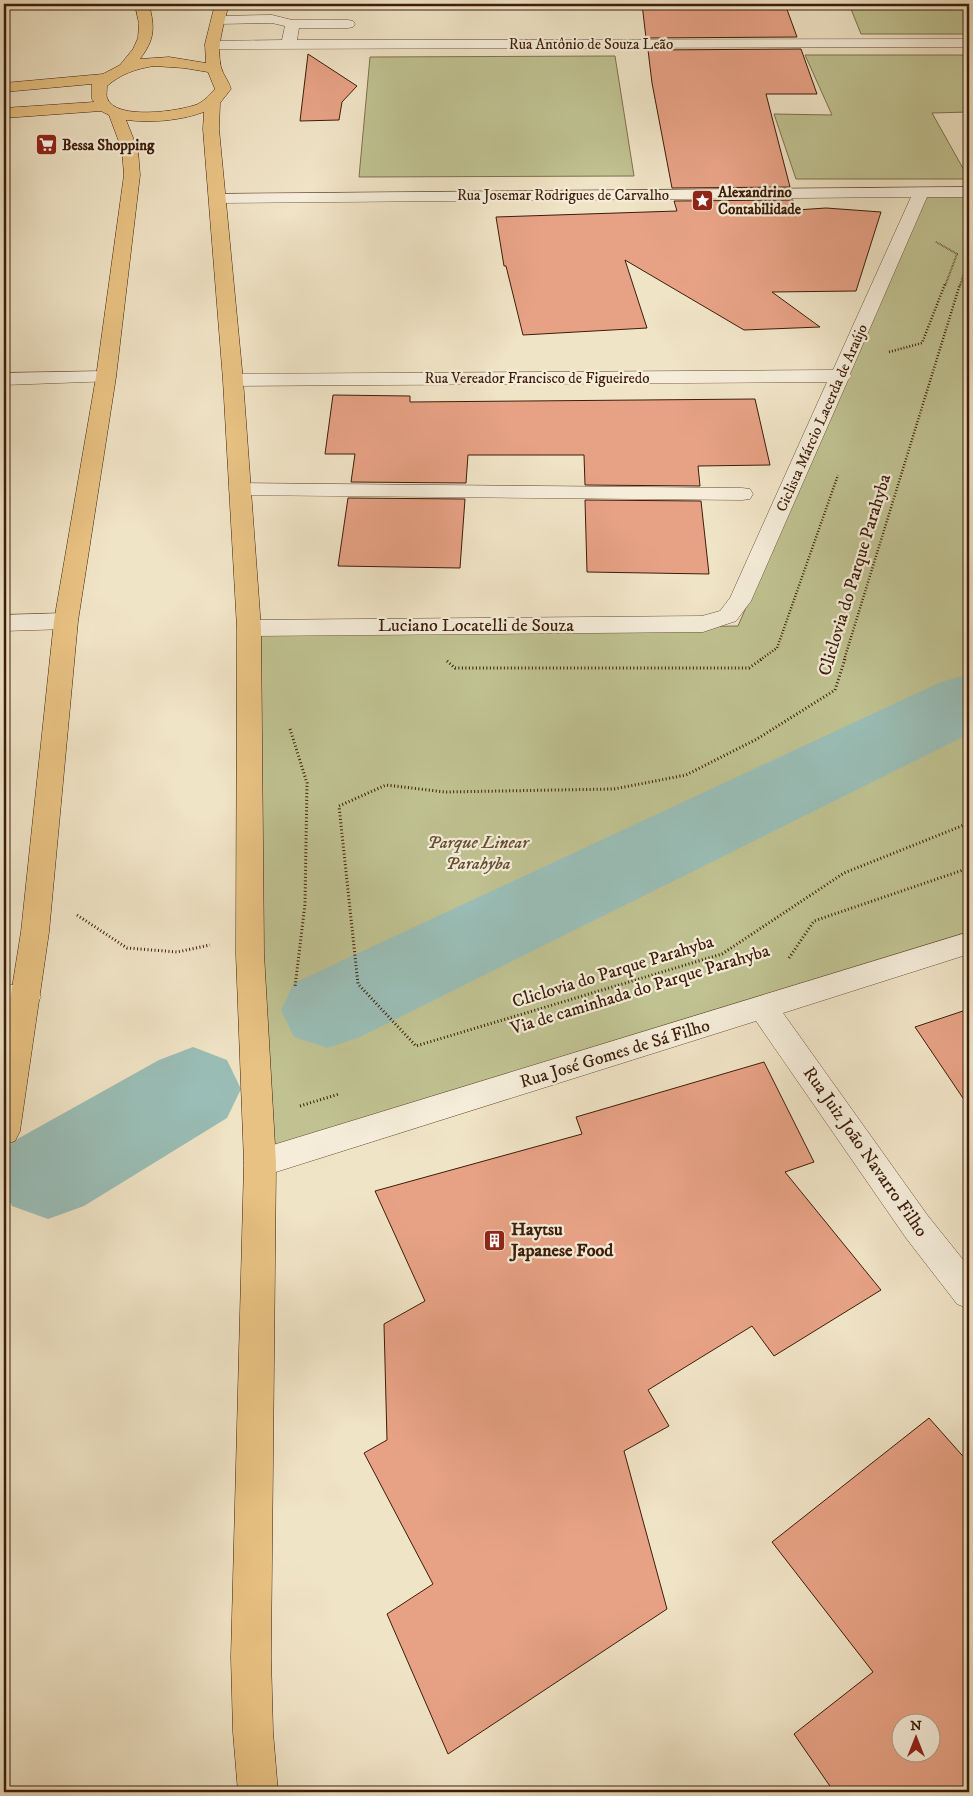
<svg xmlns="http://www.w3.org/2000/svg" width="973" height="1796" viewBox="0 0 973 1796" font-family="'IM FELL DW Pica',serif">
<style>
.green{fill:#c0c291;stroke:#7e704d}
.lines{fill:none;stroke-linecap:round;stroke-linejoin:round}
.river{fill:#9abeb7;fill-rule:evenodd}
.building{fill:#e7a285;stroke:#3d1d09;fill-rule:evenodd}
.minor-casing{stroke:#6a4f38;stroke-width:1}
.major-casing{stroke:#3d1d09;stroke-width:1}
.path-far2{stroke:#3d1d09;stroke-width:2;stroke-dasharray:0.5 1;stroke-linecap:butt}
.path-far1{stroke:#3d1d09;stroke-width:2.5;stroke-dasharray:1 2;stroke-linecap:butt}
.path{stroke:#3d1d09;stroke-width:3;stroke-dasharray:1 2.5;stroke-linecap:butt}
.minor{fill:#f5edda;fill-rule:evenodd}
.major{fill:#e8c283;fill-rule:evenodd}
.labels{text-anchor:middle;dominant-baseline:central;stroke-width:4.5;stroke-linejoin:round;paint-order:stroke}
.far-street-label{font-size:15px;fill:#3d1d09;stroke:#f5edda}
.far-poi-label{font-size:15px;font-weight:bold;fill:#3d1d09;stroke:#f5edda;text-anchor:start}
.street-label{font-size:18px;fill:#3d1d09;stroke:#f5edda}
.park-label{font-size:18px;font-style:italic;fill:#644f32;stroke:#f5edda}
.poi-label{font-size:18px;font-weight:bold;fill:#3d1d09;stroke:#f5edda;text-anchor:start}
</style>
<rect width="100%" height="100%" fill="#f0e4c6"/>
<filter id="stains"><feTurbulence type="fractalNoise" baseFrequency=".004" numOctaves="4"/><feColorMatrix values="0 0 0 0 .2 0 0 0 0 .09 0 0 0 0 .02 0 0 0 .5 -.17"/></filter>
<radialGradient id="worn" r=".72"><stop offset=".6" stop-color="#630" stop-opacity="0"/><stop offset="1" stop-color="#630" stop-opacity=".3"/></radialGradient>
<g class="green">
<path d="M 849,4 L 969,4 L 969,34 L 861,34 Z"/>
<path d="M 805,55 L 964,55 L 969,66 L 969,112 L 932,113 L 969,179 L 796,179 L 774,114 L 832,115 Z"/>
<path d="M 615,56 L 634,176 L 359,177 L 370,57 Z"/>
<path d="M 927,191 L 969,191 L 969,938 L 754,1005 L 263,1149 L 249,633 L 738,626 Z"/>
</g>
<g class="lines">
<g class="river">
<path d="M 969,674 L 969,734 L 360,1037 L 327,1048 L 294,1037 L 281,1010 L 294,983 L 941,682 Z"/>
<path d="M 193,1047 L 227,1060 L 241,1089 L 227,1118 L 84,1206 L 48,1219 L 12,1206 C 0,1180 0,1168 12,1142 L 159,1060 Z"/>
</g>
</g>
<g class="building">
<path d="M 642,4 L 785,4 L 797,37 L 646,38 Z"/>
<path d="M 801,49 L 817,94 L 766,94 L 790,187 L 672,188 L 652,83 L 648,50 Z"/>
<path d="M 308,54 L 357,86 L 342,102 L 339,120 L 300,121 Z"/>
<path d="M 793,200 L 796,210 L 826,208 L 881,212 L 856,291 L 772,292 L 820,327 L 744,330 L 625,260 L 647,328 L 523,335 L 506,266 L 504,266 L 496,217 L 677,211 L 674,201 Z"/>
<path d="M 333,395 L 410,396 L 410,402 L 755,399 L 770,465 L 698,466 L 700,486 L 585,485 L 584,455 L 468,455 L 466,483 L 351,482 L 355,454 L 325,454 Z"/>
<path d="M 348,498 L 465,499 L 460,568 L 338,566 Z"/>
<path d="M 585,500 L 701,501 L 709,574 L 587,572 Z"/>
<path d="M 969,1009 L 969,1107 L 915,1027 Z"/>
<path d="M 764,1062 L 814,1162 L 785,1172 L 881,1290 L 774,1356 L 752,1326 L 648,1390 L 669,1426 L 624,1451 L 667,1609 L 448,1754 L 387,1614 L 433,1584 L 364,1453 L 387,1440 L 384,1324 L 425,1301 L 375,1191 L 582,1134 L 576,1117 Z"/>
<path d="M 929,1418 L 969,1463 L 969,1792 L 834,1792 L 794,1734 L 873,1672 L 772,1542 ZM 900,1724 L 930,1724 L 930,1754 L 900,1754 Z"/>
</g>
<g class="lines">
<defs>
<g id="minor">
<path d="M 272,15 L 292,20 L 348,20 L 353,21 L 355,24 L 353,27 L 348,28 L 299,28 L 297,40 L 969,39 L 969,47 L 212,49 L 207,48 L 205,45 L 207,42 L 212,41 L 282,40 L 285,26 L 272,23 L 218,24 L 213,23 L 211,20 L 213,17 L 218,16 Z"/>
<path d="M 969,187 L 969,197 L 927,197 L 850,374 L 852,376 L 848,380 L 751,601 L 736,621 L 703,632 L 249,636 L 241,633 L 237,628 L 241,623 L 249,620 L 702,616 L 720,611 L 730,598 L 827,382 L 233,386 L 226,384 L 223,380 L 226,376 L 233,374 L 833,370 L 911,197 L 218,203 L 212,202 L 210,198 L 212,194 Z"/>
<path d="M 106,371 L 113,373 L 116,377 L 113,381 L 4,385 L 4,373 Z"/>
<path d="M 240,483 L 742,488 L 750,489 L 753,494 L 750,499 L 742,500 L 240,495 L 232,494 L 229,489 L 232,484 Z"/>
<path d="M 66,613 L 74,616 L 78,621 L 74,626 L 66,629 L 4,631 L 4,615 Z"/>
<path d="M 969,932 L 969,954 L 783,1013 L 928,1216 L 969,1267 L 969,1309 L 957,1304 L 906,1238 L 756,1021 L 260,1177 L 249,1173 L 244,1163 L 249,1153 L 260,1149 Z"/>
<path d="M 4,985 L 26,985 L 36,989 L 41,997 L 36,1005 L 26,1009 L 4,1009 Z"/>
</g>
<path id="major" d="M 135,4 L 149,4 C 155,28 155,39 140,59 L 169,57 L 206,63 L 205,44 L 215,4 L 229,4 C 224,24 216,46 221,67 C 223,75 229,81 231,89 L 220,103 L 219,129 L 243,380 L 261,628 L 264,954 L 276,1163 L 271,1657 L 273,1732 L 278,1792 L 238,1792 L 233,1732 L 231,1657 L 244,1163 L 236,954 L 237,628 L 223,380 L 203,129 L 204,112 C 179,121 152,123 126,120 L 138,150 L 140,175 L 116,377 L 78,621 L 49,932 L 20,1131 L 15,1141 L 4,1145 L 4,1038 L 21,932 L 54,621 L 96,377 L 124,175 L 122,150 L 109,115 L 101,111 L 4,118 L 4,108 L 94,102 L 92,99 L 92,84 L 4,92 L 4,83 L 103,74 L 120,65 L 133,49 L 138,38 L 139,24 ZM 154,66 L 184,68 L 208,72 L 215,89 C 210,95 205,100 198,104 C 181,111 115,121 107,98 C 106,95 107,90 107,86 C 121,74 135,69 154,66 Z"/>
</defs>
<use href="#minor" class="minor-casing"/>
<use href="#major" class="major-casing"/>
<g class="path-far2">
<path d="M 966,223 L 969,235"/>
<path d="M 936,242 L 957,254 L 945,286"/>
<path d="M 960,286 L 969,256"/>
</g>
<g class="path-far1">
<path d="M 889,352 L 922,343 L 945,284"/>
<path d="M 760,660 L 777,648 L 838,475"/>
<path d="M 844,660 L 960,284"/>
</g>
<g class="path">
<path d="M 845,659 L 835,690 L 757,739 L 686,775 L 614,789 L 445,792 L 386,785 L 339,806 L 358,984 L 416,1046 L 722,954 L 844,873 L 969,823"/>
<path d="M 447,661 L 455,668 L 749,668 L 762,659"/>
<path d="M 290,729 L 307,783 L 305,904 L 295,987"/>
<path d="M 77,915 L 127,948 L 177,952 L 210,945"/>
<path d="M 789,958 L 814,921 L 969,868"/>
<path d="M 300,1106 L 339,1094"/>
</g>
<use href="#minor" class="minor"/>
<use href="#major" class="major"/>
</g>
<defs>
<symbol id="supermarket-square" viewBox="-11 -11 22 22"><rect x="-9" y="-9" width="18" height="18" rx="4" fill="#8f2418" stroke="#f5edda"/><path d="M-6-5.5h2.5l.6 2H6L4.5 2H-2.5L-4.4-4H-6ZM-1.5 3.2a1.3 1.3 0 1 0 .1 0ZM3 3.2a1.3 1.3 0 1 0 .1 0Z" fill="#fff"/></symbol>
<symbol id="sight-square" viewBox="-11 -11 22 22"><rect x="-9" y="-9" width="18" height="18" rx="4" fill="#8f2418" stroke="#f5edda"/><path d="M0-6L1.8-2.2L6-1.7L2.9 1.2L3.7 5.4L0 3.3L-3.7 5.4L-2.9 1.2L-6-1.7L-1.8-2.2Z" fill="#fff"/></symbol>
<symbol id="building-square" viewBox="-11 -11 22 22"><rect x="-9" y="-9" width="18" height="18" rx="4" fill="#8f2418" stroke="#f5edda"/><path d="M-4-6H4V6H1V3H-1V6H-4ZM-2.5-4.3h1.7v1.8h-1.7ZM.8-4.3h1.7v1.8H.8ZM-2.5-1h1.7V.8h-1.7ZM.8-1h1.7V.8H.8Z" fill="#fff"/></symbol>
</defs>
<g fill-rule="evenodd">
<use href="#supermarket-square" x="34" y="132" width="25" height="25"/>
<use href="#sight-square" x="690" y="188" width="25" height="25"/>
<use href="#building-square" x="482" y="1228" width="25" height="25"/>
</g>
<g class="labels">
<g class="far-street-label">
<text x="591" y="44">Rua Antônio de Souza Leão</text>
<text x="563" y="195">Rua Josemar Rodrigues de Carvalho</text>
<text x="537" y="378">Rua Vereador Francisco de Figueiredo</text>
<text transform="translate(822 418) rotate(-66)">Ciclista Márcio Lacerda de Araújo</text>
</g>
<g class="far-poi-label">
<text x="62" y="145">Bessa Shopping</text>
<text x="718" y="192">Alexandrino<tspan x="718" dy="17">Contabilidade</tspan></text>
</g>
<g class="street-label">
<text transform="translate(855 575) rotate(-73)">Cliclovia do Parque Parahyba</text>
<text x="476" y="626">Luciano Locatelli de Souza</text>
<text transform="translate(613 972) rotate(-17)">Cliclovia do Parque Parahyba</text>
<text transform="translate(640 990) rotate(-17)">Via de caminhada do Parque Parahyba</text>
<text transform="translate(615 1054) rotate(-17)">Rua José Gomes de Sá Filho</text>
<text transform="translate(865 1152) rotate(55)">Rua Juiz João Navarro Filho</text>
</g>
<g class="park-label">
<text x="478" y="843">Parque Linear<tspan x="478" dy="21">Parahyba</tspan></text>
</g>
<g class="poi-label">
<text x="511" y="1230">Haytsu<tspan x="511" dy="21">Japanese Food</tspan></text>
</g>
</g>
<rect width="973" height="1796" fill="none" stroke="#f0e4c6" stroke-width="20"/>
<rect x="5" y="5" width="963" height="1786" fill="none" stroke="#3d1d09" stroke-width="2.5"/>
<rect x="10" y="10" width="953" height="1776" fill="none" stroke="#3d1d09"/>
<g transform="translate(916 1738)"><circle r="24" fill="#f5edda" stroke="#ab9a86"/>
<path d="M0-4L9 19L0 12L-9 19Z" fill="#8f2418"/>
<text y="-8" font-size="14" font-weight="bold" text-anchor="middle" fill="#3d1d09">N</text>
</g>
<rect width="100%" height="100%" filter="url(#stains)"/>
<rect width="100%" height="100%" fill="url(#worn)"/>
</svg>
